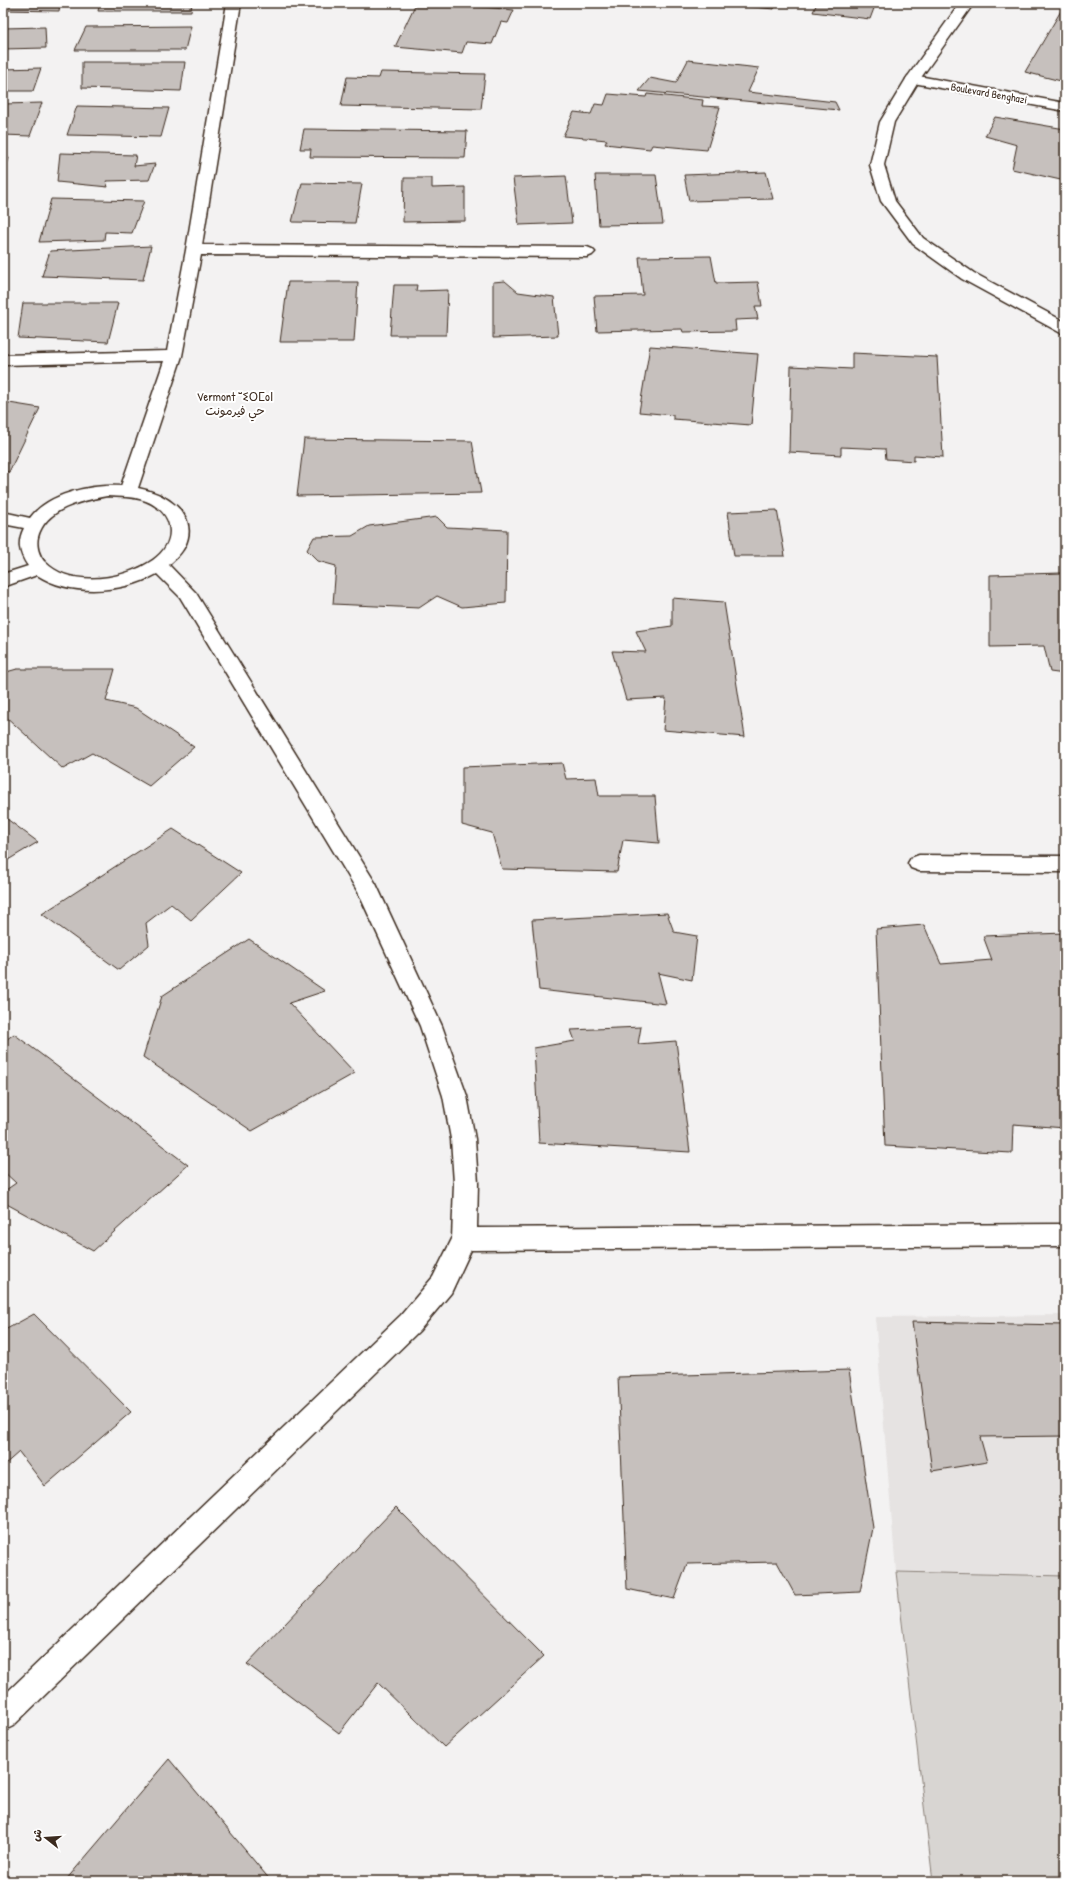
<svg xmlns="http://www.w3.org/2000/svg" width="1068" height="1884" viewBox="0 0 1068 1884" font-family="'Patrick Hand','Playpen Sans Arabic','Noto Sans Tifinagh',sans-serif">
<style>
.built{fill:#e6e3e2}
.green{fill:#d8d5d2;stroke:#8a8078}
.building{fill:#c6c0bd;stroke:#3b2a1e}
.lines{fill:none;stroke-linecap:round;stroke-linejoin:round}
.minor-casing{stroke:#3b2a1e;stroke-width:3}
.secondary-casing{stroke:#3b2a1e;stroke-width:3}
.minor{fill:#fff;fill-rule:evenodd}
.secondary{fill:#fff;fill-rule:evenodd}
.labels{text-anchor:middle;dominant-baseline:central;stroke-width:4;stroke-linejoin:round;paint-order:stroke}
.far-street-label{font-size:11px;fill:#3b2a1e;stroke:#fff}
.far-neighbourhood-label{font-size:12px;fill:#3b2a1e;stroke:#fff}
</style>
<rect width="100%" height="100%" fill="#f3f2f2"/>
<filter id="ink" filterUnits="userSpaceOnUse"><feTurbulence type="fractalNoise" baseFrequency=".025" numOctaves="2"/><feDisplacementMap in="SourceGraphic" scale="8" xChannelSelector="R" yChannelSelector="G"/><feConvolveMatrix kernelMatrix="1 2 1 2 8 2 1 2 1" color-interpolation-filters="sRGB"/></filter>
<g filter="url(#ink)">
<path class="built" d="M 1065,1315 L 1065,1576 L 896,1572 L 875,1317 Z"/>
<path class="green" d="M 896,1572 L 1065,1576 L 1065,1881 L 933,1881 Z"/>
<g class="building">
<path d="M 3,3 L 60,3 L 59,11 L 3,10 Z"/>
<path d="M 100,3 L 192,3 L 191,11 L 98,11 Z"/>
<path d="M 416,3 L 442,3 L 514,10 L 508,23 L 501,22 L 492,44 L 466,42 L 462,53 L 395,47 Z"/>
<path d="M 733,3 L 776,3 L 774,9 L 732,5 Z"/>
<path d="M 817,3 L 876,3 L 870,19 L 813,12 Z"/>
<path d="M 1065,4 L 1065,82 L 1025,72 Z"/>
<path d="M 191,26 L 185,50 L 75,50 L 86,27 Z"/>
<path d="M 45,27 L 46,48 L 3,49 L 3,28 Z"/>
<path d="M 688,60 L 759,68 L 748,92 L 835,102 L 839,110 L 639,91 L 650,78 L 676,83 Z"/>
<path d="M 82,62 L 185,62 L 181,91 L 82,88 Z"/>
<path d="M 41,68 L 33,91 L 3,91 L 3,69 Z"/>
<path d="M 381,72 L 485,74 L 481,109 L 341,106 L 347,77 L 379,78 Z"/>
<path d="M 608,94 L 646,97 L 647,94 L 703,100 L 702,106 L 720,107 L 707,150 L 652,145 L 650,149 L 605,144 L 607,140 L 563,136 L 574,112 L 591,114 L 595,104 L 604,105 Z"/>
<path d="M 42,103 L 30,136 L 3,135 L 3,104 Z"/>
<path d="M 77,106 L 169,108 L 161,137 L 67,135 Z"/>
<path d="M 995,117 L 1065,129 L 1065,181 L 1012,169 L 1017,145 L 985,136 Z"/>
<path d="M 304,129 L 467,131 L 465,158 L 310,157 L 311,149 L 300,149 Z"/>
<path d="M 60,153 L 136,155 L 134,166 L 155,164 L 149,180 L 106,181 L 108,187 L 57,182 Z"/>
<path d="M 3,158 L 9,158 L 3,178 Z"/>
<path d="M 766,172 L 773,199 L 689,201 L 684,175 Z"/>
<path d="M 595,175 L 656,175 L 663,224 L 599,225 Z"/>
<path d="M 566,176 L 572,223 L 519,225 L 513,178 Z"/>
<path d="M 404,178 L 432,178 L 432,188 L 465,187 L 465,221 L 403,222 Z"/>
<path d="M 302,183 L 362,184 L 355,223 L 292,222 Z"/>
<path d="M 51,199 L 144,201 L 132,233 L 105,232 L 104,240 L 39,242 Z"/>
<path d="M 151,246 L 143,280 L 42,276 L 50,251 Z"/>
<path d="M 711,256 L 716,283 L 758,282 L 762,306 L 755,306 L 758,319 L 735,320 L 736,331 L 683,332 L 682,329 L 597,331 L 594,296 L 643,295 L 639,257 Z"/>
<path d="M 505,281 L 518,292 L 554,297 L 558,336 L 493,338 L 493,282 Z"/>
<path d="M 288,282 L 358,282 L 354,342 L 280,342 Z"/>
<path d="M 394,285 L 417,285 L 416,291 L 448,290 L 446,335 L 390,335 Z"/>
<path d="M 23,303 L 118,303 L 108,342 L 18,338 Z"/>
<path d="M 650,346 L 758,354 L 751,425 L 673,419 L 673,415 L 639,412 Z"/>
<path d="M 852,353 L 937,357 L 943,457 L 914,455 L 914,461 L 886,459 L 885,449 L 841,447 L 841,455 L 789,452 L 791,366 L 852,369 Z"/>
<path d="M 3,402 L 40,408 L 9,472 L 3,471 Z"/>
<path d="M 304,439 L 472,441 L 481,493 L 297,496 Z"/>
<path d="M 777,510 L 785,556 L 734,556 L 728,512 Z"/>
<path d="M 437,517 L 447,527 L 507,530 L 506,603 L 462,607 L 437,596 L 419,608 L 333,604 L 336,566 L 318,561 L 307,550 L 314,537 L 352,536 L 369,526 Z"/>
<path d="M 1065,566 L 1065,674 L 1050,672 L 1044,646 L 990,647 L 990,575 L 1062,573 Z"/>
<path d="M 672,598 L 724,602 L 745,737 L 663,730 L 666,698 L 626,700 L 612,651 L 646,652 L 636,631 L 672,626 Z"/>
<path d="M 17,669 L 115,669 L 106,701 L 136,708 L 194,747 L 149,786 L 92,753 L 63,769 L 3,714 L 3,673 Z"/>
<path d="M 562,763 L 566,779 L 596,778 L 599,796 L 655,796 L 659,843 L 623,840 L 617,872 L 502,869 L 492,833 L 462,825 L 462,767 Z"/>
<path d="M 3,816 L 38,842 L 3,863 Z"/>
<path d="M 173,829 L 241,873 L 191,920 L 171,904 L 146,923 L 149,945 L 119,970 L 42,914 Z"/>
<path d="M 667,913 L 674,932 L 697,936 L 692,980 L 658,973 L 666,1004 L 539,990 L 532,920 Z"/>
<path d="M 924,925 L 941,964 L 992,960 L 983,936 L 1065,933 L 1065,1128 L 1013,1124 L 1012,1153 L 885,1146 L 876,929 Z"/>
<path d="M 249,939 L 325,991 L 289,1003 L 355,1073 L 252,1131 L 143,1057 L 162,996 Z"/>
<path d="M 641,1027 L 638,1044 L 676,1041 L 690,1152 L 539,1143 L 534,1048 L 575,1041 L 571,1030 Z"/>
<path d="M 14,1034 L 188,1165 L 93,1251 L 3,1202 L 3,1192 L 16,1183 L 3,1171 L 3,1042 Z"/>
<path d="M 34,1314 L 131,1412 L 45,1486 L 19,1452 L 3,1466 L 3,1331 Z"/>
<path d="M 912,1322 L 1065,1325 L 1065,1436 L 980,1437 L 987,1462 L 932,1471 Z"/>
<path d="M 849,1370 L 873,1528 L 860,1592 L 795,1595 L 777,1562 L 687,1564 L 674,1599 L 627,1589 L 618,1377 Z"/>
<path d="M 396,1507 L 544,1656 L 444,1747 L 378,1683 L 339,1733 L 247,1664 Z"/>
<path d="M 169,1759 L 271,1881 L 65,1881 Z"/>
</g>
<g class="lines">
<defs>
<g id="minor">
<path d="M 227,3 L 241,3 L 202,245 L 587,247 L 592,249 L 595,252 L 592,255 L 587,257 L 201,255 L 182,356 L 138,488 C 165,493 200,514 185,546 C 181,554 175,559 169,565 L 196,593 L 376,884 L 442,1026 L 467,1096 L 475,1139 L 478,1183 L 477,1228 L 1065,1224 L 1065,1246 L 471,1250 L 451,1293 L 419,1331 L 13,1726 L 3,1731 L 3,1696 L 401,1315 L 433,1277 L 452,1239 L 454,1183 L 451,1139 L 443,1096 L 420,1026 L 358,892 L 180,597 L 157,574 C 123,593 71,597 37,575 L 3,587 L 3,574 L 28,566 C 19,553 17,542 24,528 L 3,524 L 3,512 L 30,518 C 48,493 92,484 121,486 L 164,361 L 3,365 L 3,355 L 167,351 L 186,250 ZM 107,496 C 120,497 134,496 146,501 C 175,513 178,542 153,560 C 126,579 71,589 45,562 C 39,556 36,546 38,537 C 46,508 81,501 107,496 Z"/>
<path d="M 913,75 L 1065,103 L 1065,111 L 908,82 L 906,79 L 908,76 Z"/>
<path d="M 919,855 L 1065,856 L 1065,872 L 919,871 L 911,868 L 908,863 L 911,858 Z"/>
</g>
<path id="secondary" d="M 960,3 L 974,3 L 920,79 L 894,122 L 884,165 L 895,201 L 923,238 L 974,273 L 1065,322 L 1065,334 L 1059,332 L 962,279 L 913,244 L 881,201 L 870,165 L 880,122 L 906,79 Z"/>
</defs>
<use href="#minor" class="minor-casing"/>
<use href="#secondary" class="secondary-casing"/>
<use href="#minor" class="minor"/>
<use href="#secondary" class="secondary"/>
</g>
</g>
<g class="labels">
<g class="far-street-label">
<text transform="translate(989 93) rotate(10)">Boulevard Benghazi</text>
</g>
<g class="far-neighbourhood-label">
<text x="235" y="396">Vermont ⵯⵉⵔⵎoⵏ<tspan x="235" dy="14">حي فيرمونت</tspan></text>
</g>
</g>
<rect width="1068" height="1884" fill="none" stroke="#fff" stroke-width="16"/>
<rect x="8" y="8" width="1052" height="1868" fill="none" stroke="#3b2a1e" stroke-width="1.5" filter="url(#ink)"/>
<g transform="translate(46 1838) rotate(287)" stroke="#ffffff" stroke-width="3" paint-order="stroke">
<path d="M0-3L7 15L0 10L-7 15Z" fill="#3b2a1e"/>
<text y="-6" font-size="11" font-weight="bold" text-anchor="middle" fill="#3b2a1e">ش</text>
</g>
</svg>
